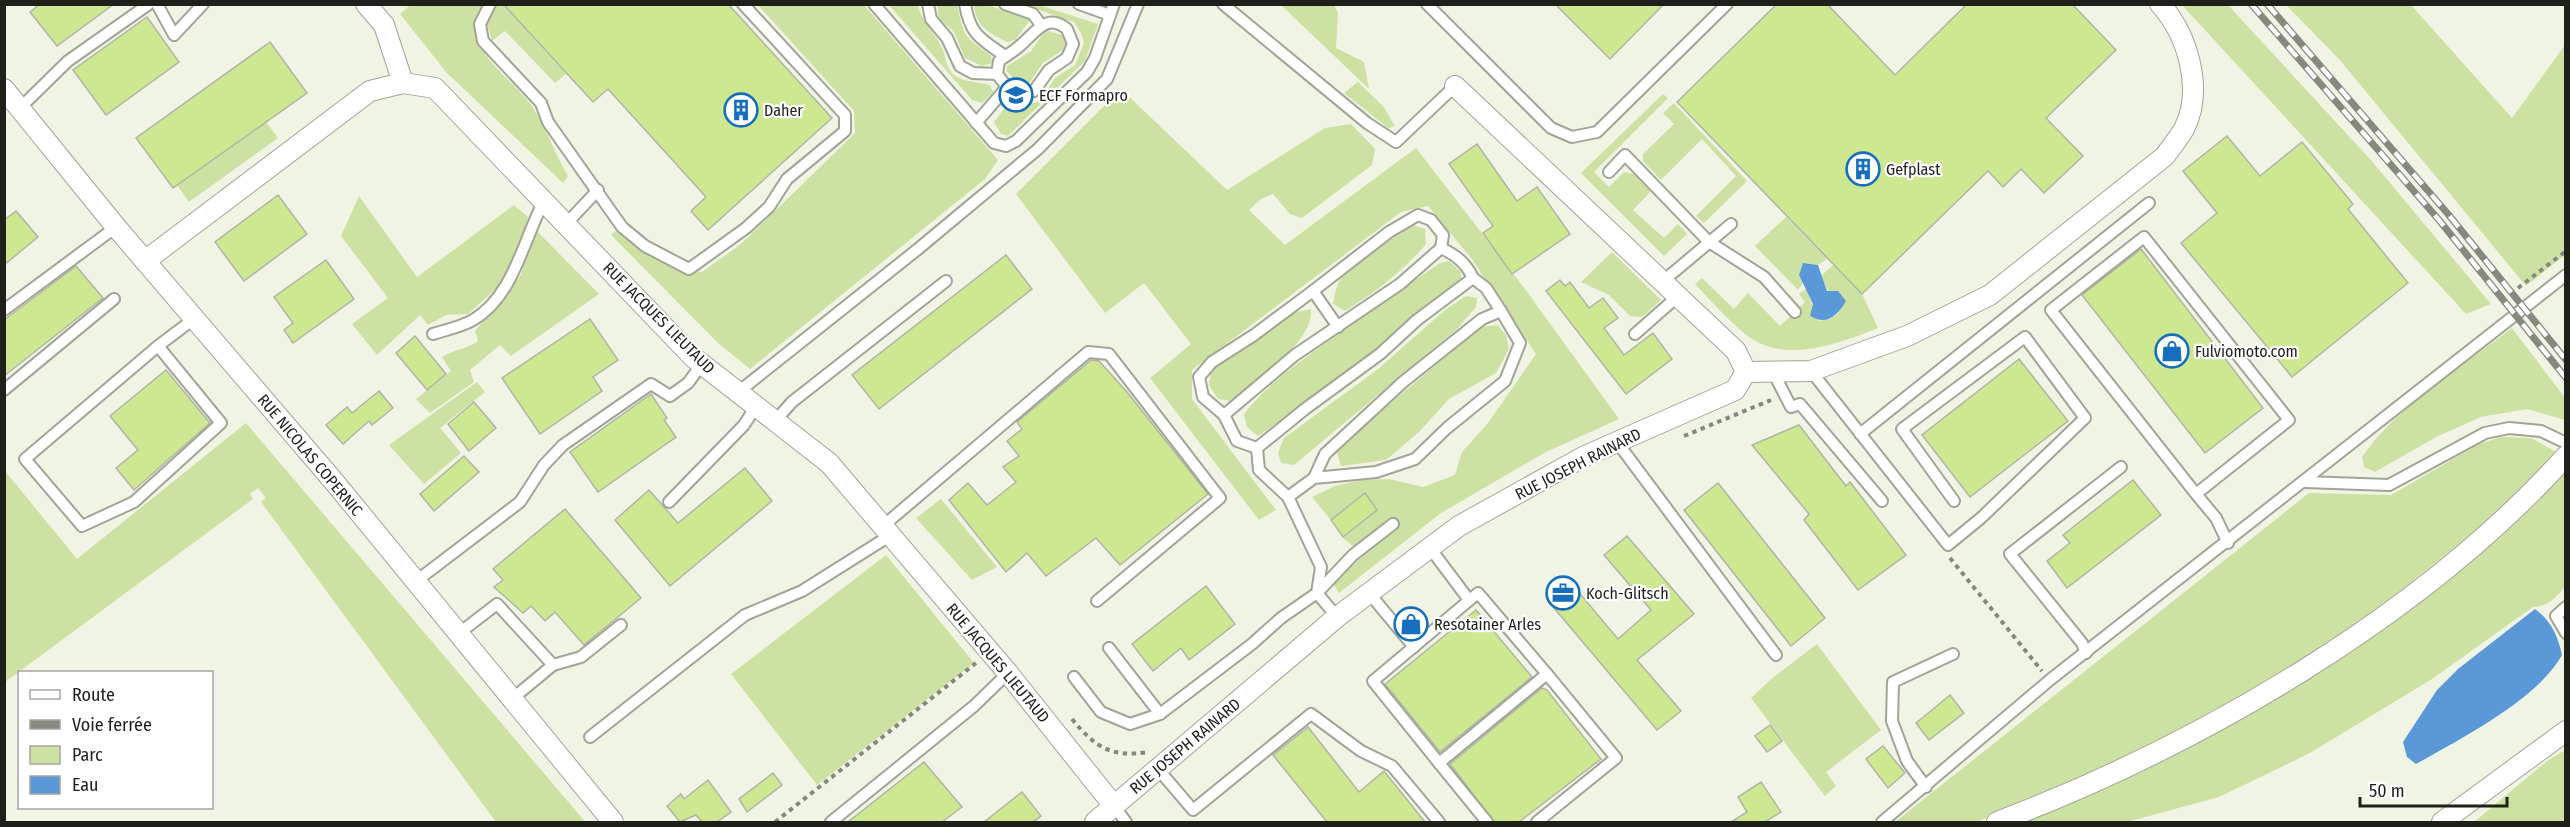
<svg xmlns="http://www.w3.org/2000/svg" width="2570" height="827" viewBox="0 0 2570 827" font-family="'Fira Sans Condensed',sans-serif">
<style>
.green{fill:#cde2a2}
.water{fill:#5b98d7}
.building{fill:#cde891;stroke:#b0b5a7;stroke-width:1.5}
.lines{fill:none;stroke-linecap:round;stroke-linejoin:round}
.lane-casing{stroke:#a0a597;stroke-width:14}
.street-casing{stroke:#a0a597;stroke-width:22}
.path{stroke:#85887e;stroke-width:4;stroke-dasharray:4.5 4.5;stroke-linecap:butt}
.lane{stroke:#fff;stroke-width:10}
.street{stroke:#fff;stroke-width:20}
.rail-casing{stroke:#85897f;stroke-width:7}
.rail{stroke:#fff;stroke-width:4.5;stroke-dasharray:14;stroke-linecap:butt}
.labels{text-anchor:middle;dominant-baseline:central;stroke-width:4.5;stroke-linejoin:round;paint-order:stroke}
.poi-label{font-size:16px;fill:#1e201a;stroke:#fff;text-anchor:start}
.street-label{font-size:16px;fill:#1e201a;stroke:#fff}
</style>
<rect width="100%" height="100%" fill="#eff4e5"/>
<g class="green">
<path d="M 410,5 L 483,5 C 480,9 475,16 475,21 C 472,57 517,82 534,109 C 547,130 555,154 568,176 L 563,183 L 447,73 L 400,14 Z"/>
<path d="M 494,5 L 503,5 L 566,74 L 555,83 L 505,31 L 492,41 L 487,23 Z"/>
<path d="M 758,5 L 864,5 L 998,160 L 985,179 L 750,369 L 718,343 L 611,235 L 615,231 L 673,268 L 702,272 L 741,244 L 855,133 L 854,111 Z"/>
<path d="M 889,5 L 918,5 C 921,22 936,33 943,50 C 946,59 946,67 954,75 C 962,82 979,82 990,85 L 993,92 L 982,103 L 972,100 Z"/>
<path d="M 937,5 L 957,5 C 965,40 963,34 991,56 L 992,63 L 982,66 L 965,58 L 954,32 L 939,18 Z"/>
<path d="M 974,5 L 987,5 L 1031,19 L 1015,40 L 1007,42 C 989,33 976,27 974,5 Z"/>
<path d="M 1025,5 L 1039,5 L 1098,24 L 1085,61 L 1008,136 L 1001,134 L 994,122 L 1010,101 L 1035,103 L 1043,96 L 1055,78 L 1075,65 L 1084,43 L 1081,33 L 1074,22 Z"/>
<path d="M 1281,5 L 1334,5 L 1338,13 L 1336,48 L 1364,62 L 1369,89 Z"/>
<path d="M 2182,5 L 2228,5 L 2370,159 L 2491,304 L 2466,314 Z"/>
<path d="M 2286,5 L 2411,5 L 2512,118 L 2565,45 L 2565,255 L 2526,286 L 2339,59 Z"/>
<path d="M 1048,31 L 1062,35 L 1066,42 L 1063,50 L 1043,63 L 1028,85 L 1021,85 L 1007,72 L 1007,66 L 1031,51 L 1042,35 Z"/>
<path d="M 1358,82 L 1383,106 L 1395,126 L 1388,128 L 1344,93 Z"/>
<path d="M 1121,89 L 1227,190 L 1325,128 L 1351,124 L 1375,149 L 1372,165 L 1302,218 L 1290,214 L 1273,194 L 1261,199 L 1249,210 L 1285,245 L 1416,148 L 1525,289 L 1619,419 L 1546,452 L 1441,513 L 1339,593 L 1333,584 L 1364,555 L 1343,538 L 1377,510 L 1364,494 L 1331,520 L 1312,497 L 1335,486 L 1361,480 L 1389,479 L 1423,487 L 1455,475 L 1462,452 L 1488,423 L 1536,354 L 1471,258 L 1428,206 L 1401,212 L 1192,370 L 1192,399 L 1276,510 L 1259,520 L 1150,378 L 1191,344 L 1144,283 L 1105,313 L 1016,194 Z"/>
<path d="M 1663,94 L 1668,98 L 1594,172 L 1609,187 L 1624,172 L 1635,174 L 1651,191 L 1633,210 L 1664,238 L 1678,224 L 1687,234 L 1664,256 L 1581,173 Z"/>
<path d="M 1674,103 L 1747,181 L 1704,223 L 1696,216 L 1736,176 L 1702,139 L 1661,180 L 1643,161 L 1643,154 L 1674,124 L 1663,113 Z"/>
<path d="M 266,122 L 278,138 L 189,202 L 177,185 Z"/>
<path d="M 359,196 L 417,277 L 514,205 L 528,217 L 514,264 L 505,281 L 468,314 L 446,315 L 428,325 L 420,315 L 377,355 L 352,324 L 388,298 L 341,236 Z"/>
<path d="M 1786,217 L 1827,259 L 1818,265 L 1803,263 L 1799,275 L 1803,283 L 1798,290 L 1755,246 Z"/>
<path d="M 1412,225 L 1425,229 L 1426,244 C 1402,272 1377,291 1345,311 L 1333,304 C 1335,294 1336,285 1342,277 C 1353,261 1395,233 1412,225 Z"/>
<path d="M 533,227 L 599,294 L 511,356 L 500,345 L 470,370 L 474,382 L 430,413 L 416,399 L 451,371 L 442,357 C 455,349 467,349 478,341 L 475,331 L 521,275 Z"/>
<path d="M 1612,252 L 1661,300 L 1642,317 L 1630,316 L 1609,295 L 1581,282 Z"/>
<path d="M 1449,261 L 1461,272 L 1462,284 L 1370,358 L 1258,436 L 1247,427 L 1244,414 C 1265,387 1292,367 1320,347 C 1360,318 1400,291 1440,263 Z"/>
<path d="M 1833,265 L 1862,294 L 1878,328 C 1838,344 1783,365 1745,334 C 1727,319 1711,301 1695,284 L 1702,278 L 1734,309 L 1748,293 L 1780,326 L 1805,302 L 1799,294 L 1806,289 L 1819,321 L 1830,319 L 1839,313 L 1821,276 Z"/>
<path d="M 1466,296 L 1477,298 L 1476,307 L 1458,328 L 1294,465 L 1281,463 L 1278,453 L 1284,438 L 1378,369 L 1445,310 Z"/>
<path d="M 1311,309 C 1313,345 1256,379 1231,401 L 1218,399 L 1209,385 L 1211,371 L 1272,330 L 1291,313 Z"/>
<path d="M 1498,325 L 1506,335 L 1509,349 L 1496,373 L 1449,399 L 1419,432 L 1386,460 L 1341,466 L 1336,449 L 1481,327 Z"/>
<path d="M 2512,328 L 2565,398 L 2565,420 L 2527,409 L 2481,417 L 2436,437 L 2375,472 L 2364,467 L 2362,457 C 2399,404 2462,367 2512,328 Z"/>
<path d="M 477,382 L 485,392 L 440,428 L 461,453 L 424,484 L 389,445 Z"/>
<path d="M 246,423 L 582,818 L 585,822 L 496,822 L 261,502 L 266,498 L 258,488 L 250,494 L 253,499 L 5,682 L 5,471 L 77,559 Z"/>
<path d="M 2501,437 L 2531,438 L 2560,454 L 2472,534 L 2405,587 L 2350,628 L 2246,695 L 2138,751 L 1977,822 L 1895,822 L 2309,493 L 2391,495 L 2477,445 Z"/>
<path d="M 2565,468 L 2565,586 C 2556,598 2549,606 2533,607 L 2432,679 L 2310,753 L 2219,797 L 2127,822 L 2015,822 L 2253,709 Z"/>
<path d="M 941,499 L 997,567 L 972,580 L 916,518 Z"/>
<path d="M 886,555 L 974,663 L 817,785 L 731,674 Z"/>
<path d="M 1817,644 L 1881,730 L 1826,772 L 1836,786 L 1825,796 L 1751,698 L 1770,680 Z"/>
<path d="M 2565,750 L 2565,822 L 2474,822 L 2547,761 Z"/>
</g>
<g class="water">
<path d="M 1803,263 L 1818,265 L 1827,291 L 1838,291 L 1846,301 C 1837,316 1827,326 1810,316 L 1813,304 L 1799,275 Z"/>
<path d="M 2535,609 C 2551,621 2558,636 2562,655 C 2538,699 2460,739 2416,764 L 2407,757 L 2403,742 L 2437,690 L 2458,669 Z"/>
</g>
<g class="building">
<path d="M 40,4 L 114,4 L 57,46 L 30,12 Z"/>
<path d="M 503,4 L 728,4 L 832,118 L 708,230 L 691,211 L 706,197 L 608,89 L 593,102 Z"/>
<path d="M 1555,4 L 1664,4 L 1610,59 Z"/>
<path d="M 1777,4 L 1827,4 L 1895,75 L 1967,4 L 2072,4 L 2116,50 L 2046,118 L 2083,156 L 2044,193 L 2021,169 L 2003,187 L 1988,171 L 1862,294 L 1677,102 Z"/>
<path d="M 147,17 L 179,62 L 106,115 L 73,70 Z"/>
<path d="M 270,42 L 307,93 L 173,188 L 136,138 Z"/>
<path d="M 2227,136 L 2260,176 L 2302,142 L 2353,204 L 2348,209 L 2408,283 L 2292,377 L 2181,243 L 2217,213 L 2183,171 Z"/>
<path d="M 1477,144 L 1517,201 L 1537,187 L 1570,234 L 1512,274 L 1483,233 L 1493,226 L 1449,164 Z"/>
<path d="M 278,195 L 307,234 L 244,281 L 215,242 Z"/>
<path d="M 16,211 L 38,237 L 4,265 L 4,220 Z"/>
<path d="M 2141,249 L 2263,408 L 2205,453 L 2082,295 Z"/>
<path d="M 1006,255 L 1032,289 L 879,409 L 852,375 Z"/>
<path d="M 326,260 L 354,299 L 293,343 L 284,330 L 293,323 L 274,297 Z"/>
<path d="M 76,266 L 103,298 L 4,376 L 4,320 Z"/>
<path d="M 1560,280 L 1565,286 L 1570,282 L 1589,308 L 1603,298 L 1618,318 L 1604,328 L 1624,355 L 1653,333 L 1672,359 L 1626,394 L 1546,291 Z"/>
<path d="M 590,319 L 618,360 L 593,377 L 602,391 L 540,434 L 502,378 Z"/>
<path d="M 415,336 L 446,374 L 427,390 L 396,353 Z"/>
<path d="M 2019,359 L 2068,421 L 1970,497 L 1922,435 Z"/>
<path d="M 1091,360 L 1099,361 L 1127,392 L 1208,494 L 1120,565 L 1096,538 L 1046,576 L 1027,553 L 1006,572 L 949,500 L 968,483 L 987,505 L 1016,482 L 1003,467 L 1019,456 L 1007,441 L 1022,429 L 1017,422 Z"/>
<path d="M 166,370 L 210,423 L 134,490 L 116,468 L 138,450 L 110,416 Z"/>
<path d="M 379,391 L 393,408 L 372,425 L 369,421 L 343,444 L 326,425 L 347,407 L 352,413 Z"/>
<path d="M 651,394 L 667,418 L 664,420 L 676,437 L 598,492 L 570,452 Z"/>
<path d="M 474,402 L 496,428 L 469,451 L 448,424 Z"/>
<path d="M 1799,425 L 1846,486 L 1850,482 L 1906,555 L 1858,590 L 1804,520 L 1809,514 L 1752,445 Z"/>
<path d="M 464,456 L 479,472 L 434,511 L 420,494 Z"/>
<path d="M 745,468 L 772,501 L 670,586 L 615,520 L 649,490 L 678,523 Z"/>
<path d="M 2133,480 L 2161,515 L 2067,588 L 2047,561 L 2070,543 L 2063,535 Z"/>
<path d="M 1718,483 L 1825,618 L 1791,646 L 1684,510 Z"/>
<path d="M 1365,493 L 1377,510 L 1343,537 L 1331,520 Z"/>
<path d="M 565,509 L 641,598 L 584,645 L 555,612 L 545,621 L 531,606 L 523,613 L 494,587 L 503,580 L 493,569 Z"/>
<path d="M 1627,536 L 1694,614 L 1637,660 L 1681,711 L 1657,730 L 1549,602 L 1571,583 L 1618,639 L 1651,610 L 1604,555 Z"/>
<path d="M 1206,586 L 1235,624 L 1189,660 L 1181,648 L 1153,671 L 1132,644 Z"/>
<path d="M 1476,610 L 1532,677 L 1440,752 L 1385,684 Z"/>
<path d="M 1542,688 L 1547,690 L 1601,759 L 1519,822 L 1494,822 L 1450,764 Z"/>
<path d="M 1950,695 L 1964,713 L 1929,740 L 1916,723 Z"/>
<path d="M 1770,725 L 1782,741 L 1767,752 L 1755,736 Z"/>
<path d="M 1308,727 L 1359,792 L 1384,771 L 1425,822 L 1327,822 L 1273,755 Z"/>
<path d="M 1883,746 L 1905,773 L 1888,788 L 1866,759 Z"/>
<path d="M 924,762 L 962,807 L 942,822 L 848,822 Z"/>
<path d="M 773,773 L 782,785 L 747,812 L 739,799 Z"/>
<path d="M 708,780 L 731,812 L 717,822 L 702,822 L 696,815 L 680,822 L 667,806 L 681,794 L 684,799 Z"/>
<path d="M 1761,782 L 1781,812 L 1765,822 L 1731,822 L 1747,812 L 1738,797 Z"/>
<path d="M 1022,792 L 1041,816 L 1033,822 L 984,822 Z"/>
</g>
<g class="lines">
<defs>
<g id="lane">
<path d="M 157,4 L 174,35 L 203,4"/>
<path d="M 490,4 L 480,24 L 483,41 L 541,103 L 548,122 L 622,227 L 645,246 L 689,269 L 746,228 L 769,207 L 787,179 L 845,131 L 845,115 L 743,4"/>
<path d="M 874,4 L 994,143 L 1006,146 L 1016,141 L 1087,72 L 1095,58 L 1114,4"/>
<path d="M 928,4 L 931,19 L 947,38 L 960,66 L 973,73 L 997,74"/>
<path d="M 965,4 C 970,35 981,39 1005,56"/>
<path d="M 1005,4 L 1033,14 L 1041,25"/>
<path d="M 1079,4 L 1110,15"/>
<path d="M 1223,4 L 1367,123 L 1396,142 L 1455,86"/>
<path d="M 1427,4 L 1551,128 L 1572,137 L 1597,132 L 1727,4"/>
<path d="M 20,108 L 68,61 L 149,4"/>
<path d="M 976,123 L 1007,87 L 1021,93 L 1034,91 L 1049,70 L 1067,58 L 1073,44 L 1067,29 C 1048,13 1037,30 1023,43 C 1016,50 1007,55 999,61 L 997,74 L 1007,87"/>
<path d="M 1609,172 L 1625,155 L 1709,242 L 1764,277 L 1795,312"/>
<path d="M 566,224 L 598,190"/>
<path d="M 1662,282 L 1731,224"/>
<path d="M 1313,291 L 1389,232 L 1418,215 L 1431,220 L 1443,235 L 1441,248"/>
<path d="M 4,310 L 116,227"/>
<path d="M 433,334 C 445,330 461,327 473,320 C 514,296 523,240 544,201"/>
<path d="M 1635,334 L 1677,297"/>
<path d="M 158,346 L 221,423 L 134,502 L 82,526 L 25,459 L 158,346 L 195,318"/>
<path d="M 1811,371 L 1948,545 L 1981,518 L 2085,418 L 2025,337 L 1902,429 L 1954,501"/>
<path d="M 1773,372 L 1791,407 L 1800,404 L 1882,501"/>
<path d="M 4,390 L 114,299"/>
<path d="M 737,393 L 918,249 L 1038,149 L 1107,79 L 1138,4"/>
<path d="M 1224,415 L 1203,397 L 1199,377 L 1212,362 L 1254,335 L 1313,291 L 1338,327"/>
<path d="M 775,421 L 792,402 L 946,281"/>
<path d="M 1860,434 L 2149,203"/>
<path d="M 1617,442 L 1776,655"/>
<path d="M 1257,448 L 1237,441 L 1224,415 L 1295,355 L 1400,284 L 1441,248 C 1456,255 1466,263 1473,278"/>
<path d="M 1314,478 L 1325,454 L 1403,382 L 1482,319 L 1501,311 L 1520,343 L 1505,381 L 1447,428 L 1415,459 L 1376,472 L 1314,478 L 1288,497 L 1321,567 L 1317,593 L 1337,617"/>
<path d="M 2305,482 L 2389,485 L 2485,433 L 2509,428 L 2541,431 L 2566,443"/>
<path d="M 2196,494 L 2289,420 L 2144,237 L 2051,310 L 2196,494 L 2216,518 L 2228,543"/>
<path d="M 1288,497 L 1259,470 L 1257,448 L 1305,409 L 1380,354 L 1417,320 L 1473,278 L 1486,288 L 1501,311"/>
<path d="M 669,502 L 744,425 L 756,406"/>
<path d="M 883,526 L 1088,352 L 1109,354 L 1220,498 L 1097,601"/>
<path d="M 1430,548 L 1469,600"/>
<path d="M 415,582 L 520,502 L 544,465 L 563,445 L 651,384 L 670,396 L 688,383 L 702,364"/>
<path d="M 1369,593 L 1414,647"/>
<path d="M 1478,593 L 1547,674 L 1439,763 L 1373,681 Z"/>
<path d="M 2566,607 L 2556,616 L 2566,633"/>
<path d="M 458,634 L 497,604 L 553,665 L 512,699"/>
<path d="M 1109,648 L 1160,714"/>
<path d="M 2086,653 L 2082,643 L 2010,554 L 2121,467"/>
<path d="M 553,665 L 581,657 L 621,625"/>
<path d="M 1074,677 L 1101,712 L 1130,724 L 1160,714 L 1252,644 L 1281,618 L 1317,593 L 1353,555 L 1393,524"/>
<path d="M 590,737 L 745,615 L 802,591 L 891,535"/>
<path d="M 1439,763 L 1487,822"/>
<path d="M 1158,769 L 1193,810 L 1311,714 L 1361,751 L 1392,766 L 1439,822"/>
<path d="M 1926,787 L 1907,761 L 1892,721 L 1893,682 L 1953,654"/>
<path d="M 1114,806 L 1126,822"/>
<path d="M 831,822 L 974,706 L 1008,673"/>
<path d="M 1537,822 L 1616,758 L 1547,674"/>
<path d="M 1882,822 L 2051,679 L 2566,275"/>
</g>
<g id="street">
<path d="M 366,4 L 384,25 L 403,83"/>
<path d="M 1455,86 L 1736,351 L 1746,372"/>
<path d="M 4,89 L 116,227 L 336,484 L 613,822"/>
<path d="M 145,261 L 370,91 L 403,83 L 435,88 L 694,358 L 829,463 L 1008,673 L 1114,806"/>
<path d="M 1746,372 L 1811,371 L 1907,336 L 1990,295 L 2165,156 C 2171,147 2179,138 2184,129 C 2204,90 2188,35 2160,4"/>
<path d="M 1095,822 L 1337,617 L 1459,526 L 1583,457 L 1735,390 L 1746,372"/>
<path d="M 1997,822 C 2198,746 2421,617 2566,456"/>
<path d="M 2442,822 L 2566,731"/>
</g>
</defs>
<use href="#lane" class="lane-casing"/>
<use href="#street" class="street-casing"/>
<g class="path">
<path d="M 2518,288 L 2566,251"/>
<path d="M 1684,436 L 1771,400"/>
<path d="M 1950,558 L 2042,671"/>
<path d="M 1072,719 C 1095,747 1111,758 1148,752"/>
<path d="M 775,822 L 976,663"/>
</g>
<use href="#lane" class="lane"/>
<use href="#street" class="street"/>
<defs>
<g id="rail">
<path d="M 2251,4 L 2439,220 L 2566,378"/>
<path d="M 2267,4 L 2448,214 L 2566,360"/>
</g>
</defs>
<use href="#rail" class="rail-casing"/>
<use href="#rail" class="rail"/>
</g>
<defs>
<symbol id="university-ring" viewBox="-11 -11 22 22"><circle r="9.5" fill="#fff" stroke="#166fbc" stroke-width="1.5"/><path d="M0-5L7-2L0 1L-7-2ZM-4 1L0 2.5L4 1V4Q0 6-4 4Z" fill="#166fbc"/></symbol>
<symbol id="building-ring" viewBox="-11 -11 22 22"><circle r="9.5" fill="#fff" stroke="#166fbc" stroke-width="1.5"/><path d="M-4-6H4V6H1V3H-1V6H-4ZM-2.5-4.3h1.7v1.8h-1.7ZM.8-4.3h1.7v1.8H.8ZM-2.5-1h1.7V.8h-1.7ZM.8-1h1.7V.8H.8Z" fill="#166fbc"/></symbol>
<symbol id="shop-ring" viewBox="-11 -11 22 22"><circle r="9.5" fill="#fff" stroke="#166fbc" stroke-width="1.5"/><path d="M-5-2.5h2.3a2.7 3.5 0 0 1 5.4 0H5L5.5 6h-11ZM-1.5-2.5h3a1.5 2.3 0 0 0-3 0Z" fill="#166fbc"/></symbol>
<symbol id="office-ring" viewBox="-11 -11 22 22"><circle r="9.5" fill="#fff" stroke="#166fbc" stroke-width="1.5"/><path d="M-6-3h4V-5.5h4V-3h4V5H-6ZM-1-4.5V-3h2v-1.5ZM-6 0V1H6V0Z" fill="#166fbc"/></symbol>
</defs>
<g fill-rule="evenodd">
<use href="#university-ring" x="997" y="76" width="38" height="38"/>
<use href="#building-ring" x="722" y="91" width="38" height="38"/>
<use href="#building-ring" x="1844" y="150" width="38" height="38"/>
<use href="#shop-ring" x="2153" y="332" width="38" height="38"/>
<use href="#office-ring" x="1544" y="574" width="38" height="38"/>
<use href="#shop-ring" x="1392" y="605" width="38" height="38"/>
</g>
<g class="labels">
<g class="poi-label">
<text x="1039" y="95">ECF Formapro</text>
<text x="764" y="110">Daher</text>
<text x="1886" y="169">Gefplast</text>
<text x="2195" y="351">Fulviomoto.com</text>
<text x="1586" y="593">Koch-Glitsch</text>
<text x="1434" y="624">Resotainer Arles</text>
</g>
<g class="street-label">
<text transform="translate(659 318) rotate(45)">RUE JACQUES LIEUTAUD</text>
<text transform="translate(310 455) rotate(50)">RUE NICOLAS COPERNIC</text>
<text transform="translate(1578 464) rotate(-27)">RUE JOSEPH RAINARD</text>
<text transform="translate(998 663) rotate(50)">RUE JACQUES LIEUTAUD</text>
<text transform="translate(1185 746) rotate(-40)">RUE JOSEPH RAINARD</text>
</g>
</g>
<rect width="2570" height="827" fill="none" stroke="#1e201a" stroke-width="12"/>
<rect x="18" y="671" width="195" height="138" fill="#ffffff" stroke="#a5a6a3" stroke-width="1.5"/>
<rect x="30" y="690" width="30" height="9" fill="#ffffff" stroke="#a5a6a3" stroke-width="1.5"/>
<text x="72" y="701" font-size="18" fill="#1e201a">Route</text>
<rect x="30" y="720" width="30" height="9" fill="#85897f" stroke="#a5a6a3" stroke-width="1.5"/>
<text x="72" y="731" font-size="18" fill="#1e201a">Voie ferrée</text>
<rect x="30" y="746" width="30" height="18" fill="#cde2a2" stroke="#a5a6a3" stroke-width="1.5"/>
<text x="72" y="761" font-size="18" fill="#1e201a">Parc</text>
<rect x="30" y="776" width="30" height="18" fill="#5b98d7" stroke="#a5a6a3" stroke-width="1.5"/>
<text x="72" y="791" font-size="18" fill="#1e201a">Eau</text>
<path d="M2360 797v9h147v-9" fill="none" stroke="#1e201a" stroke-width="3"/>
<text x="2369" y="797" font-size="18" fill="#1e201a" stroke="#ffffff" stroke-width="4.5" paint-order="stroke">50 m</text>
</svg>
